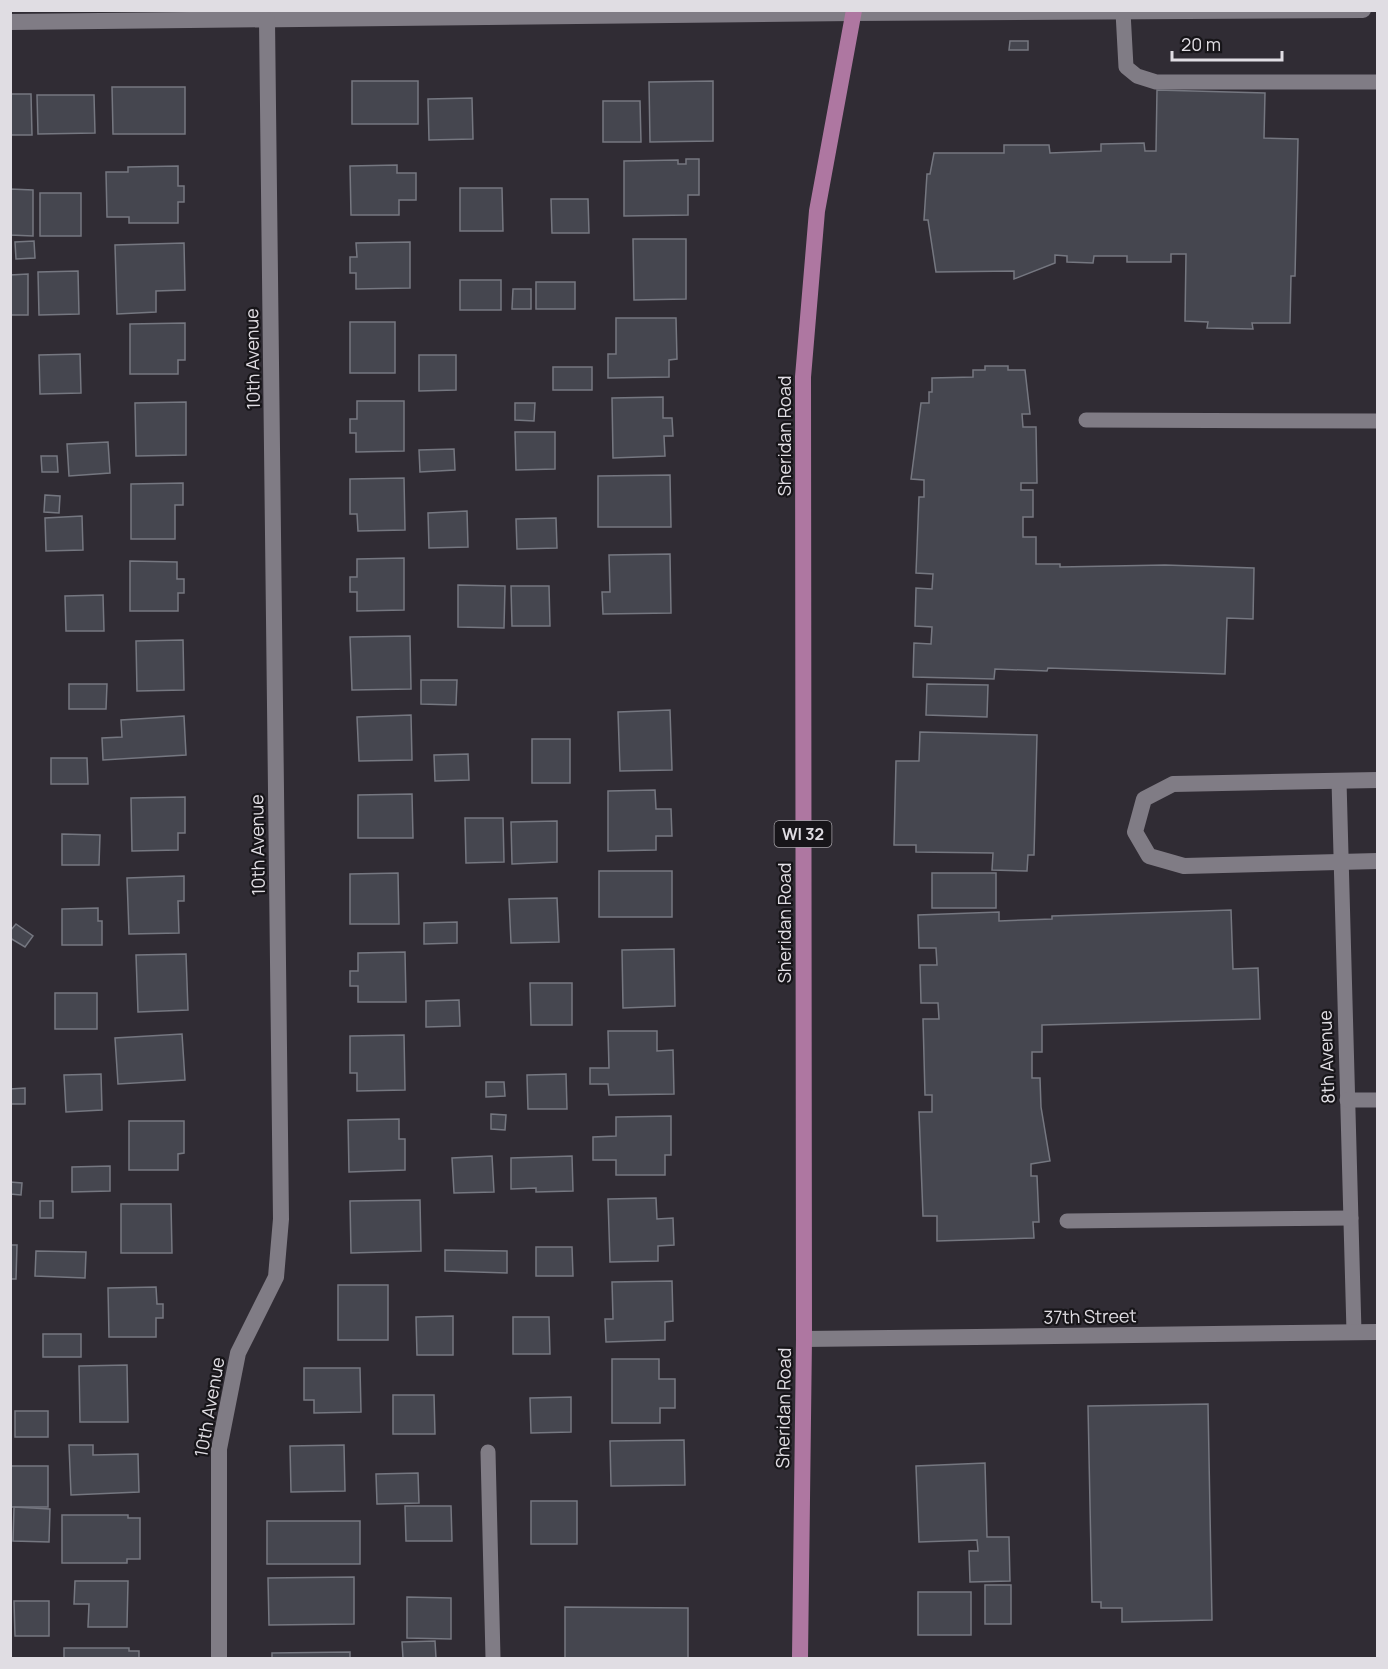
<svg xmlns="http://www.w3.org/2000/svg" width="1388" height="1669" viewBox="0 0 1388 1669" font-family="Manrope,sans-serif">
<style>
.building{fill:#45464f;stroke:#757780;stroke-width:1.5}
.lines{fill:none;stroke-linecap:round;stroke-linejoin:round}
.service{stroke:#807c85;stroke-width:15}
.minor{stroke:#807c85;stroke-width:16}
.primary{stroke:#ae77a1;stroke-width:16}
.labels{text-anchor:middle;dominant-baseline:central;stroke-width:4.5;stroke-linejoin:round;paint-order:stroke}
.shield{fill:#171519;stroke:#a4a1a6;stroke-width:1.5}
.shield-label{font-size:16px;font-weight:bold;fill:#e0dde3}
.street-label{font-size:18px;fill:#e0dde3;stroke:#171519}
</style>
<rect width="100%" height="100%" fill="#302c34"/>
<g class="building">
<path d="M 1010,41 L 1028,41 L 1028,50 L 1009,50 Z"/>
<rect x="352" y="81" width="66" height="43"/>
<path d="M 713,81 L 713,141 L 650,142 L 649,82 Z"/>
<path d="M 112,87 L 185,87 L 185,134 L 113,134 Z"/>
<path d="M 1157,90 L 1265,93 L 1264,138 L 1298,139 L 1295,276 L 1291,276 L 1290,323 L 1252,323 L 1253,329 L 1207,328 L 1208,322 L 1185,321 L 1186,254 L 1171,254 L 1171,262 L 1127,262 L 1127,256 L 1094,256 L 1093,263 L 1067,262 L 1067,256 L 1055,255 L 1055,263 L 1014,279 L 1014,271 L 936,272 L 928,220 L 924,220 L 927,174 L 930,174 L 934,153 L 1004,153 L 1004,145 L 1049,145 L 1050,153 L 1101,151 L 1101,144 L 1144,143 L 1145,151 L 1156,151 Z"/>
<path d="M 10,94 L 31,94 L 32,135 L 10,135 Z"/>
<path d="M 37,95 L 94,95 L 95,133 L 38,134 Z"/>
<path d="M 472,98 L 473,139 L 429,140 L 428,99 Z"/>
<path d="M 603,101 L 640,101 L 641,142 L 603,142 Z"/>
<path d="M 686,159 L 699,159 L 699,195 L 688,195 L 688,215 L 624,216 L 624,161 L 678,160 L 678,164 L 686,164 Z"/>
<path d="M 397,165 L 397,173 L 416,173 L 416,200 L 399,200 L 399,215 L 351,215 L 350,166 Z"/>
<path d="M 178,166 L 178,186 L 184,186 L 184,202 L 178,202 L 178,223 L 129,223 L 129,217 L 107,217 L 106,172 L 128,172 L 128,167 Z"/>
<path d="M 460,188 L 502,188 L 503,231 L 460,231 Z"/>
<path d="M 10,189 L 33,190 L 33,236 L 10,235 Z"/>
<rect x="40" y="193" width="41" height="43"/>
<path d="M 551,199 L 588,199 L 589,233 L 552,233 Z"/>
<path d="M 633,239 L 686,239 L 686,299 L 634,300 Z"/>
<path d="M 34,241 L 35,258 L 16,259 L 15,242 Z"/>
<path d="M 410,242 L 410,288 L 356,289 L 356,273 L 350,273 L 350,257 L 357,257 L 356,243 Z"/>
<path d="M 184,243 L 185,290 L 156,291 L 156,312 L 117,314 L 115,245 Z"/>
<path d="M 78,271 L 79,314 L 39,315 L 38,272 Z"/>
<path d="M 28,274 L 28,315 L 10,315 L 10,275 Z"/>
<rect x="460" y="280" width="41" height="30"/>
<rect x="536" y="282" width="39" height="27"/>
<path d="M 513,289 L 531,289 L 531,309 L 512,309 Z"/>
<path d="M 616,318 L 676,318 L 677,359 L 669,360 L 669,377 L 608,378 L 608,354 L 616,354 Z"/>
<rect x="350" y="322" width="45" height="51"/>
<path d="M 185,323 L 185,360 L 178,360 L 178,374 L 130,374 L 130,324 Z"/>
<path d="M 80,354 L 81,393 L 40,394 L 39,355 Z"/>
<path d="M 419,355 L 456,355 L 456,390 L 419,391 Z"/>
<path d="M 985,366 L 1008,366 L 1008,370 L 1025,370 L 1030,414 L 1022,414 L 1023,427 L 1036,427 L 1037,483 L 1021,483 L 1021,490 L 1033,490 L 1033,517 L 1023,517 L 1023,537 L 1036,537 L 1036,564 L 1060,564 L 1060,567 L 1165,565 L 1254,568 L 1253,619 L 1227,618 L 1225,674 L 1048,668 L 1047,671 L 995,669 L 994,679 L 913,677 L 914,643 L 931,644 L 932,627 L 915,626 L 916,588 L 932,589 L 933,574 L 916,573 L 919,497 L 924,497 L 924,480 L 911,479 L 921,403 L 929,403 L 929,392 L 932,392 L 932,378 L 973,377 L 973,370 L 985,370 Z"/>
<rect x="553" y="367" width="39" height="23"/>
<path d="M 663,397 L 663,418 L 672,418 L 673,436 L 664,436 L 665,456 L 613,458 L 612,398 Z"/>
<path d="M 357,401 L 404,401 L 404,451 L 356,452 L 356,433 L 350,433 L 350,419 L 357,419 Z"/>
<path d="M 186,402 L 186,455 L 136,456 L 135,403 Z"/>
<path d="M 515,403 L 535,403 L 534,421 L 515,420 Z"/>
<path d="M 515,432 L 555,432 L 555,469 L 516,470 Z"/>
<path d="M 108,442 L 110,473 L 69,476 L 67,444 Z"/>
<path d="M 454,449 L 455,470 L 420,472 L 419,450 Z"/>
<path d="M 41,456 L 57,456 L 58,472 L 42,472 Z"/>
<path d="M 670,475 L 671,527 L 598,527 L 598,476 Z"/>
<path d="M 404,478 L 405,530 L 358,531 L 357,514 L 350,514 L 350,479 Z"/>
<path d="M 183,483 L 183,505 L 175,505 L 175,539 L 131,539 L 131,484 Z"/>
<path d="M 45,495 L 60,496 L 59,513 L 44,512 Z"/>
<path d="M 467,511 L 468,547 L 429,548 L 428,513 Z"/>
<path d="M 82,516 L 83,550 L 46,551 L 45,518 Z"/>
<path d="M 556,518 L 557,548 L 517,549 L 516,519 Z"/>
<path d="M 670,554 L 671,613 L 603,614 L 602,592 L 610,592 L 609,555 Z"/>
<path d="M 404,558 L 404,610 L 357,611 L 357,592 L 350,592 L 350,577 L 357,577 L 357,559 Z"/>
<path d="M 130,561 L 177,562 L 177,579 L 184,579 L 184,593 L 178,593 L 178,611 L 130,611 Z"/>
<path d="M 458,585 L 505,586 L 504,628 L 458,627 Z"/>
<path d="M 511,586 L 549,586 L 550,626 L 512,626 Z"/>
<path d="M 103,595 L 104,631 L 66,631 L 65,596 Z"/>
<path d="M 410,636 L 411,689 L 352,690 L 350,637 Z"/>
<path d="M 183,640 L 184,690 L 137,691 L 136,641 Z"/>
<path d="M 421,680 L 457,680 L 456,705 L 421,704 Z"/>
<path d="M 69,684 L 107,684 L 106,709 L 69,709 Z"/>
<path d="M 927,684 L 988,685 L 987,717 L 926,715 Z"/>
<path d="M 670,710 L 672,770 L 620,771 L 618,712 Z"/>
<path d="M 411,715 L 412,760 L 359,761 L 357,717 Z"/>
<path d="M 184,716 L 186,755 L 103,760 L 102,738 L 122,737 L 121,720 Z"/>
<path d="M 920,732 L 1037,735 L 1034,855 L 1028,855 L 1027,871 L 992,870 L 993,853 L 916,852 L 916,845 L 894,845 L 896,761 L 919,761 Z"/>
<rect x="532" y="739" width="38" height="44"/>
<path d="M 468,754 L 469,780 L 435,781 L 434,755 Z"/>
<path d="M 51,758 L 87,758 L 88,784 L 51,784 Z"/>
<path d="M 655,790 L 656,809 L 671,809 L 672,836 L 656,836 L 656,850 L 608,851 L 608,791 Z"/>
<path d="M 412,794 L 413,838 L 358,838 L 358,795 Z"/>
<path d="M 185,797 L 185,833 L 178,833 L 178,850 L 132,851 L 131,798 Z"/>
<path d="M 465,818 L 503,818 L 504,862 L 466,863 Z"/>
<path d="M 557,821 L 557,862 L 512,864 L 511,822 Z"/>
<path d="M 62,834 L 100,835 L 99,865 L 62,865 Z"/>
<rect x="599" y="871" width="73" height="46"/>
<path d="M 398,873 L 399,924 L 350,924 L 350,874 Z"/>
<rect x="932" y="873" width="64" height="35"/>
<path d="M 184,876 L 184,901 L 178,901 L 179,933 L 129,934 L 127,878 Z"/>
<path d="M 557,898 L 559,942 L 511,943 L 509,899 Z"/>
<path d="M 98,908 L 98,921 L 102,921 L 102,945 L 62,945 L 62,909 Z"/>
<path d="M 1231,910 L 1233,969 L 1258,968 L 1260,1019 L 1042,1025 L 1042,1052 L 1032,1052 L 1032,1078 L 1040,1078 L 1041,1107 L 1050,1161 L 1031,1164 L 1031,1176 L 1037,1176 L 1039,1222 L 1033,1222 L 1034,1238 L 937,1241 L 937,1216 L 923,1216 L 919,1112 L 932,1112 L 932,1095 L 925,1095 L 923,1019 L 939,1019 L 938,1003 L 921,1003 L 920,965 L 937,965 L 936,948 L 919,948 L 918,915 L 999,912 L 999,921 L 1052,919 L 1052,916 Z"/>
<path d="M 457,922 L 457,943 L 424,944 L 424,923 Z"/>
<path d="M 16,924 L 33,936 L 25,947 L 10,938 L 10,931 Z"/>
<path d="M 674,949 L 675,1006 L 623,1008 L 622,950 Z"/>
<path d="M 405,952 L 406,1002 L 358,1002 L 358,986 L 350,986 L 350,971 L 358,971 L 358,953 Z"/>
<path d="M 186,954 L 188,1010 L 138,1012 L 136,955 Z"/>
<path d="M 530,983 L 572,983 L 572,1025 L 531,1025 Z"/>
<rect x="55" y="993" width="42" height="36"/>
<path d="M 459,1000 L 460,1026 L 426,1027 L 426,1001 Z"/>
<path d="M 608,1031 L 657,1031 L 657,1051 L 673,1050 L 674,1094 L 609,1095 L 608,1084 L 590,1084 L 590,1068 L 609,1068 Z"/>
<path d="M 182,1034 L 185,1080 L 118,1084 L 115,1038 Z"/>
<path d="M 404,1035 L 405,1090 L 357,1091 L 357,1073 L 350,1073 L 350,1036 Z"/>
<path d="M 101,1074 L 102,1110 L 66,1112 L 64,1075 Z"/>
<path d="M 566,1074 L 567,1109 L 528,1109 L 527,1075 Z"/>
<path d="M 486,1082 L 504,1082 L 505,1096 L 486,1097 Z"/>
<path d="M 25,1088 L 25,1104 L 10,1104 L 10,1089 Z"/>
<path d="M 491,1114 L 506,1115 L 505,1130 L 491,1129 Z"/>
<path d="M 671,1116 L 671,1155 L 665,1155 L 665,1175 L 616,1175 L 616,1160 L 593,1160 L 593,1137 L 616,1136 L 616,1117 Z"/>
<path d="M 399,1119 L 399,1139 L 405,1139 L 405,1170 L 349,1172 L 348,1120 Z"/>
<path d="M 129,1121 L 184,1121 L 184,1153 L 178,1154 L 178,1170 L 129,1170 Z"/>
<path d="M 492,1156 L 494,1192 L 454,1193 L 452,1158 Z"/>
<path d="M 572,1156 L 573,1191 L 536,1192 L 536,1188 L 511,1189 L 511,1158 Z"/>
<path d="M 110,1166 L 110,1191 L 72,1192 L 72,1167 Z"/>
<path d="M 10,1182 L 22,1183 L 21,1195 L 10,1194 Z"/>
<path d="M 656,1198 L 657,1219 L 673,1218 L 674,1245 L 658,1246 L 658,1261 L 610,1262 L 608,1199 Z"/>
<path d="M 420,1200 L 421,1251 L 351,1253 L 350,1201 Z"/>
<rect x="40" y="1201" width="13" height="17"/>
<path d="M 121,1204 L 171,1204 L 172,1253 L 121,1253 Z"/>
<path d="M 10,1245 L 17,1245 L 16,1279 L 10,1279 Z"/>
<path d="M 536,1247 L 572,1247 L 573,1276 L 536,1276 Z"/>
<path d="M 445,1250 L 507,1251 L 507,1273 L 445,1271 Z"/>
<path d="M 36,1251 L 86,1252 L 85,1278 L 35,1276 Z"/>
<path d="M 672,1281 L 673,1321 L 665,1322 L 665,1340 L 606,1342 L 605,1319 L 613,1319 L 612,1282 Z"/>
<rect x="338" y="1285" width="50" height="55"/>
<path d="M 156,1287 L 157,1304 L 163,1304 L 163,1318 L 156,1318 L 156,1337 L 109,1337 L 108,1288 Z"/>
<path d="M 453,1316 L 453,1355 L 417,1355 L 416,1317 Z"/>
<path d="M 513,1317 L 549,1317 L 550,1354 L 513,1354 Z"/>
<rect x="43" y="1334" width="38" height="23"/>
<path d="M 612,1359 L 659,1359 L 659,1379 L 675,1379 L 675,1408 L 660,1408 L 660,1423 L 612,1423 Z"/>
<path d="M 127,1365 L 128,1422 L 80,1422 L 79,1366 Z"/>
<path d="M 304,1368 L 360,1368 L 361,1412 L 314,1413 L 314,1400 L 304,1400 Z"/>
<path d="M 393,1395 L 434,1395 L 435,1434 L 393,1434 Z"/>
<path d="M 571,1397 L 571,1432 L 531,1433 L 530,1398 Z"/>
<path d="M 1208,1404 L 1212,1620 L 1122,1622 L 1122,1608 L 1101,1608 L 1101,1602 L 1092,1602 L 1088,1406 Z"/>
<rect x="15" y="1411" width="33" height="26"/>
<path d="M 684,1440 L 685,1485 L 611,1486 L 610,1441 Z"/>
<path d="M 69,1445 L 93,1445 L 93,1455 L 138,1454 L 139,1492 L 71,1495 Z"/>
<path d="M 344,1445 L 345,1491 L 291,1492 L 290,1446 Z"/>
<path d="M 985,1463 L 987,1537 L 1009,1537 L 1010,1581 L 970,1582 L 969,1551 L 978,1551 L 977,1540 L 919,1542 L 916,1466 Z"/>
<rect x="10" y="1466" width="38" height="41"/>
<path d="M 418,1473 L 419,1503 L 377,1504 L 376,1474 Z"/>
<rect x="531" y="1501" width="46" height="43"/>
<path d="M 405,1506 L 451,1506 L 452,1541 L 406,1541 Z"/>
<path d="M 14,1507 L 50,1509 L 49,1542 L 13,1541 Z"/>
<path d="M 62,1515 L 128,1515 L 128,1518 L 140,1518 L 140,1559 L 127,1559 L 127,1563 L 62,1563 Z"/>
<rect x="267" y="1521" width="93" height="43"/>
<path d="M 354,1577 L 354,1624 L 269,1625 L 268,1578 Z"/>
<path d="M 75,1581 L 128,1581 L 127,1627 L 88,1627 L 89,1604 L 74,1604 Z"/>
<rect x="985" y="1585" width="26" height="39"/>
<rect x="918" y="1592" width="53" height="43"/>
<path d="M 407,1597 L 451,1598 L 451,1639 L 407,1638 Z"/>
<path d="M 14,1601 L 49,1601 L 49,1636 L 15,1636 Z"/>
<path d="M 565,1607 L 688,1608 L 688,1658 L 565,1658 Z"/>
<path d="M 435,1641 L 436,1658 L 403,1658 L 402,1642 Z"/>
<path d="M 64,1648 L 129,1648 L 129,1651 L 139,1651 L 139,1658 L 64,1658 Z"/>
<path d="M 350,1652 L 350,1658 L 272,1658 L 272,1653 Z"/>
</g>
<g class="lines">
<g class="service">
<path d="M 1123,12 L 1126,67 L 1137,76 L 1156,82 L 1378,82"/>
<path d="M 1086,420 L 1378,421"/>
<path d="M 1339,781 L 1354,1332"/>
<path d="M 1347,1100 L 1378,1100"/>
<path d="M 1067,1221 L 1351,1218"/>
<path d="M 488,1452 L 493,1658"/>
</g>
<g class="minor">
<path d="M 10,22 L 853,13 L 1363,10"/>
<path d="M 1378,780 L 1173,784 L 1144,799 L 1135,832 L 1149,856 L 1184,866 L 1378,861"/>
<path d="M 804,1339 L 1378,1332"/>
<path d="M 219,1658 L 219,1449 L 238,1353 L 276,1277 L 281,1219 L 267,20"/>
</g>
<path class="primary" d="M 800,1658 L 804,1339 L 803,377 L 817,211 L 854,10"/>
</g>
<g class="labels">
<rect class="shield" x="774.5" y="821" width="57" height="26" rx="4.5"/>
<g class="shield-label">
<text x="803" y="834">WI 32</text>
</g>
<g class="street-label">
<text transform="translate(252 359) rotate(-91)">10th Avenue</text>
<text transform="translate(784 436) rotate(-90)">Sheridan Road</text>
<text transform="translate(257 845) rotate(-91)">10th Avenue</text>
<text transform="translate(784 923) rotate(-90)">Sheridan Road</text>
<text transform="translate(1326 1057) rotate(-92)">8th Avenue</text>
<text transform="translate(1090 1316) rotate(-1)">37th Street</text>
<text transform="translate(209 1407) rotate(-80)">10th Avenue</text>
<text transform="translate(783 1408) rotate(-89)">Sheridan Road</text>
</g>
</g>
<rect width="1388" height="1669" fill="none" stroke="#e0dde3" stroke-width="24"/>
<path d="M1172 51v9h110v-9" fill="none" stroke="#e0dde3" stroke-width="3"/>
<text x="1181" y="51" font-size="18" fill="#e0dde3" stroke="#171519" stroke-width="4.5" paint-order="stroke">20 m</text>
</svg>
